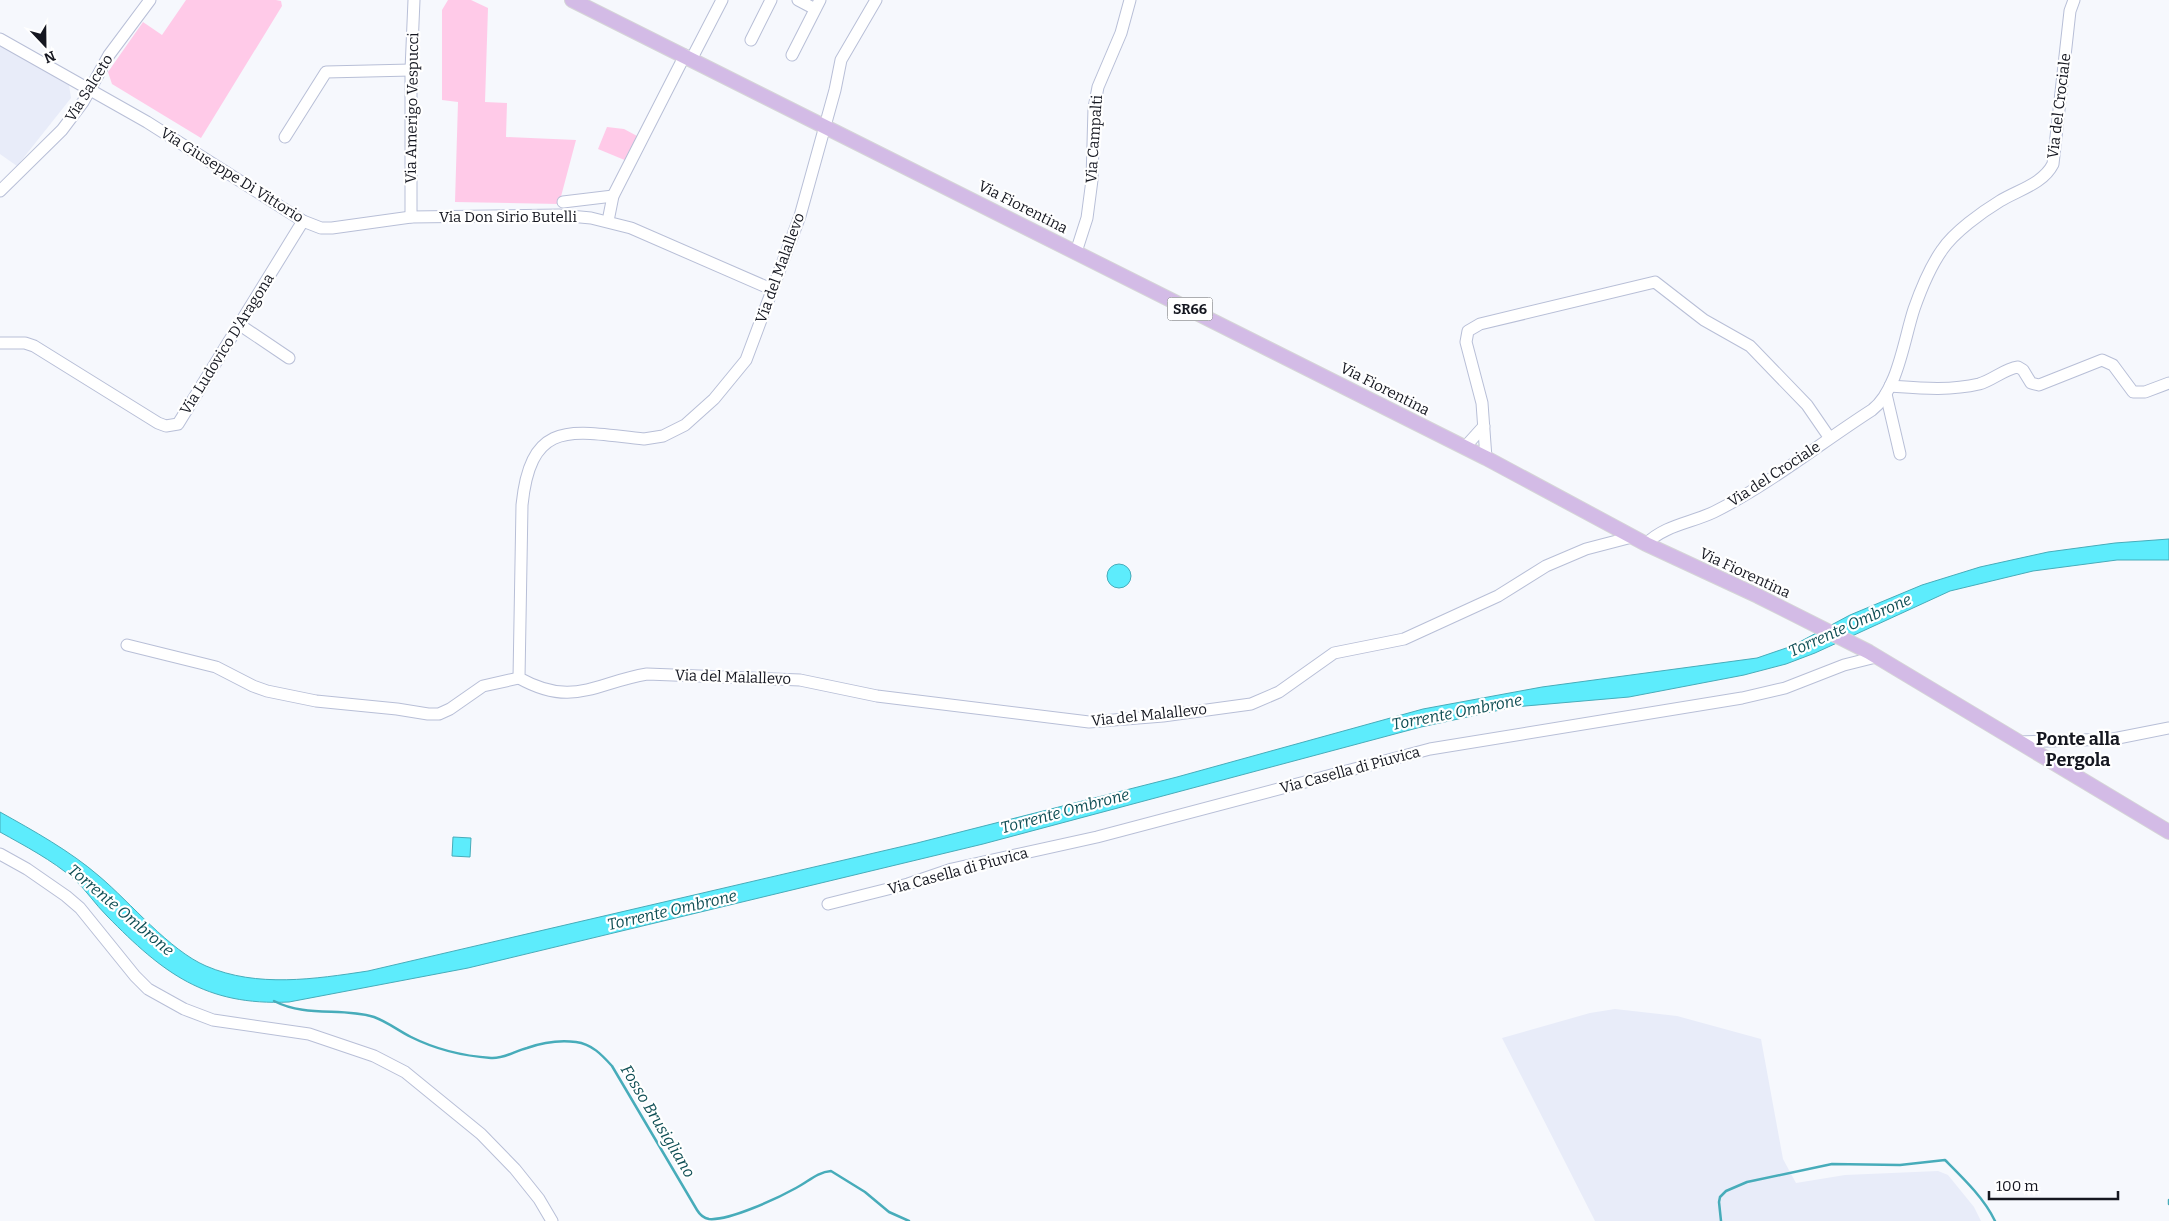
<svg xmlns="http://www.w3.org/2000/svg" width="2169" height="1221" viewBox="0 0 2169 1221" font-family="Bitter,serif">
<style>
.built{fill:#e8ecf9}
.green{fill:#ffcae8}
.water{fill:#5decfc;stroke:#47acba}
.lines{fill:none;stroke-linecap:round;stroke-linejoin:round}
.stream{stroke:#47acba;stroke-width:2.5}
.minor-casing{stroke:#b8bfd7;stroke-width:13}
.major-casing{stroke:#d5d5d7;stroke-width:16}
.minor{stroke:#fff;stroke-width:11}
.major{stroke:#d3bbe6;stroke-width:14}
.labels{text-anchor:middle;dominant-baseline:central;stroke-width:4.5;stroke-linejoin:round;paint-order:stroke}
.shield{fill:#fff;stroke:#5b5d63;stroke-width:1}
.shield-label{font-size:14px;font-weight:bold;fill:#151720}
.street-label{font-size:15px;fill:#151720;stroke:#fff}
.water-label{font-size:16px;font-style:italic;fill:#0e4e54;stroke:#fff}
.quarter-label{font-size:18px;font-weight:bold;fill:#151720;stroke:#fff}
</style>
<rect width="100%" height="100%" fill="#f6f8fd"/>
<g class="built">
<path d="M 0,45 L 69,85 L 71,98 L 17,166 L 0,154 Z"/>
<path d="M 1615,1009 L 1677,1016 L 1761,1039 L 1783,1159 L 1796,1183 L 1845,1175 L 1938,1171 L 1948,1175 L 1974,1207 L 1981,1221 L 1595,1221 L 1502,1038 L 1590,1013 Z"/>
</g>
<g class="green">
<path d="M 186,0 L 276,0 L 281,1 L 282,6 L 201,138 L 112,84 L 108,72 L 143,22 L 162,35 Z"/>
<path d="M 448,0 L 471,0 L 488,8 L 485,102 L 507,103 L 506,137 L 576,140 L 559,204 L 455,202 L 458,102 L 442,100 L 442,10 Z"/>
<path d="M 607,127 L 624,129 L 639,137 L 627,161 L 598,149 Z"/>
</g>
<g class="water">
<path d="M 2169,539 L 2169,560 L 2117,560 L 2033,571 L 1950,591 L 1815,653 L 1786,664 L 1744,675 L 1629,697 L 1514,707 L 1421,727 L 983,844 L 468,968 L 289,1002 C 205,1006 163,973 107,916 C 95,904 86,890 74,879 C 52,860 25,846 0,832 L 0,812 C 34,831 70,851 99,876 C 131,903 169,950 206,966 C 257,988 315,979 368,971 L 917,843 L 1177,777 L 1423,709 L 1542,687 L 1757,658 L 1792,646 L 1850,615 L 1922,585 L 1980,567 L 2048,552 L 2115,543 Z"/>
<circle cx="1119" cy="576" r="12"/>
<path d="M 453,837 L 471,838 L 470,857 L 452,856 Z"/>
</g>
<g class="lines">
<g class="stream">
<path d="M 274,1001 C 307,1018 341,1007 374,1017 C 386,1021 399,1031 411,1037 C 435,1049 463,1056 491,1058 C 504,1059 515,1051 527,1048 C 541,1043 560,1040 576,1042 C 592,1044 602,1055 612,1066 L 697,1210 C 700,1215 703,1218 709,1219 C 729,1221 778,1198 796,1188 C 808,1182 817,1172 831,1171 L 865,1192 L 889,1212 L 909,1221"/>
<path d="M 2169,1200 L 2169,1204"/>
<path d="M 1721,1221 L 1719,1202 L 1720,1197 L 1726,1191 L 1747,1182 L 1832,1164 L 1900,1165 L 1945,1160 C 1963,1178 1984,1198 1995,1221"/>
</g>
<defs>
<g id="minor">
<path d="M 798,0 L 815,9"/>
<path d="M 876,0 L 841,60 L 835,90 L 800,216 L 746,360 L 714,399 L 685,425 L 663,436 L 644,439 C 574,432 531,416 522,505 L 519,678 C 573,708 594,683 647,674 L 800,680 L 877,696 L 1089,722 L 1163,716 L 1251,704 L 1279,692 L 1334,653 L 1404,639 L 1498,596 L 1546,566 L 1586,549 L 1632,537"/>
<path d="M 0,39 L 147,122 L 303,221 L 321,228 L 332,228 L 411,217 L 559,215 L 591,218 L 631,228 L 771,289"/>
<path d="M 751,40 L 771,0"/>
<path d="M 792,55 L 820,0"/>
<path d="M 692,58 L 722,0"/>
<path d="M 285,137 L 326,72 L 411,70"/>
<path d="M 0,191 L 62,130 L 83,102 L 109,55 L 150,0"/>
<path d="M 563,202 L 613,196"/>
<path d="M 411,217 L 411,70 L 414,0"/>
<path d="M 608,221 L 613,196 L 685,55"/>
<path d="M 1076,252 L 1087,218 L 1092,180 L 1094,108 L 1098,87 L 1121,33 L 1130,0"/>
<path d="M 240,325 L 289,358"/>
<path d="M 0,343 L 25,343 L 34,346 L 158,423 L 166,426 L 178,424 L 303,221"/>
<path d="M 1890,386 C 1919,388 1950,391 1979,384 C 1993,380 2004,369 2018,367 L 2023,370 L 2031,383 L 2039,385 L 2102,360 L 2113,365 L 2133,392 L 2145,392 L 2169,383"/>
<path d="M 1886,394 L 1900,454"/>
<path d="M 1465,447 L 1484,426"/>
<path d="M 1486,458 L 1482,403 L 1466,342 L 1468,331 L 1480,324 L 1655,282 L 1704,320 L 1750,346 L 1807,405 L 1829,437"/>
<path d="M 1646,544 C 1665,525 1691,523 1714,512 C 1770,484 1819,444 1872,410 C 1898,390 1904,339 1914,309 C 1921,289 1930,267 1942,250 C 1954,232 1982,212 2000,201 C 2018,190 2043,184 2053,164 L 2070,11 L 2074,0"/>
<path d="M 127,645 L 216,667 L 253,686 L 267,691 L 316,701 L 397,709 L 428,714 L 439,714 L 450,709 L 483,686 L 519,678"/>
<path d="M 2017,742 L 2113,739 L 2169,728"/>
<path d="M 0,854 L 27,869 L 66,896 L 80,908 L 135,976 L 148,989 L 184,1009 L 213,1020 L 309,1034 L 374,1056 L 405,1072 L 481,1134 L 515,1169 L 539,1199 L 552,1221"/>
<path d="M 828,904 L 908,884 L 952,869 L 1097,837 L 1430,749 L 1742,698 L 1785,688 L 1844,665 L 1876,657"/>
</g>
<path id="major" d="M 572,0 L 1486,458 L 1646,544 L 1758,596 L 1869,652 L 2169,832"/>
</defs>
<use href="#minor" class="minor-casing"/>
<use href="#major" class="major-casing"/>
<use href="#minor" class="minor"/>
<use href="#major" class="major"/>
</g>
<g class="labels">
<rect class="shield" x="1167.5" y="297.5" width="45" height="23" rx="4"/>
<g class="shield-label">
<text x="1190" y="309">SR66</text>
</g>
<g class="street-label">
<text transform="translate(89 88) rotate(-58)">Via Salceto</text>
<text transform="translate(2059 106) rotate(-83)">Via del Crociale</text>
<text transform="translate(412 108) rotate(-89)">Via Amerigo Vespucci</text>
<text transform="translate(1094 139) rotate(-86)">Via Campalti</text>
<text transform="translate(232 175) rotate(32)">Via Giuseppe Di Vittorio</text>
<text transform="translate(1023 207) rotate(27)">Via Fiorentina</text>
<text x="508" y="217">Via Don Sirio Butelli</text>
<text transform="translate(780 268) rotate(-70)">Via del Malallevo</text>
<text transform="translate(227 344) rotate(-58)">Via Ludovico D'Aragona</text>
<text transform="translate(1385 389) rotate(27)">Via Fiorentina</text>
<text transform="translate(1774 474) rotate(-33)">Via del Crociale</text>
<text transform="translate(1745 573) rotate(25)">Via Fiorentina</text>
<text transform="translate(733 677) rotate(2)">Via del Malallevo</text>
<text transform="translate(1149 715) rotate(-6)">Via del Malallevo</text>
<text transform="translate(1350 770) rotate(-15)">Via Casella di Piuvica</text>
<text transform="translate(958 871) rotate(-15)">Via Casella di Piuvica</text>
</g>
<g class="water-label">
<text transform="translate(1850 625) rotate(-24)">Torrente Ombrone</text>
<text transform="translate(1457 712) rotate(-11)">Torrente Ombrone</text>
<text transform="translate(1065 811) rotate(-15)">Torrente Ombrone</text>
<text transform="translate(121 910) rotate(40)">Torrente Ombrone</text>
<text transform="translate(672 910) rotate(-13)">Torrente Ombrone</text>
<text transform="translate(658 1121) rotate(59)">Fosso Brusigliano</text>
</g>
<g class="quarter-label">
<text x="2078" y="739">Ponte alla<tspan x="2078" dy="21">Pergola</tspan></text>
</g>
</g>
<g transform="translate(45 45) rotate(158)" stroke="#ffffff" stroke-width="4" paint-order="stroke">
<path d="M0-4L9 19L0 12L-9 19Z" fill="#151720"/>
<text y="-8" font-size="14" font-weight="bold" text-anchor="middle" fill="#151720">N</text>
</g>
<path d="M1989 1191v8h129v-8" fill="none" stroke="#151720" stroke-width="2.5"/>
<text x="1996" y="1191" font-size="15" fill="#151720" stroke="#ffffff" stroke-width="4" paint-order="stroke">100 m</text>
</svg>
